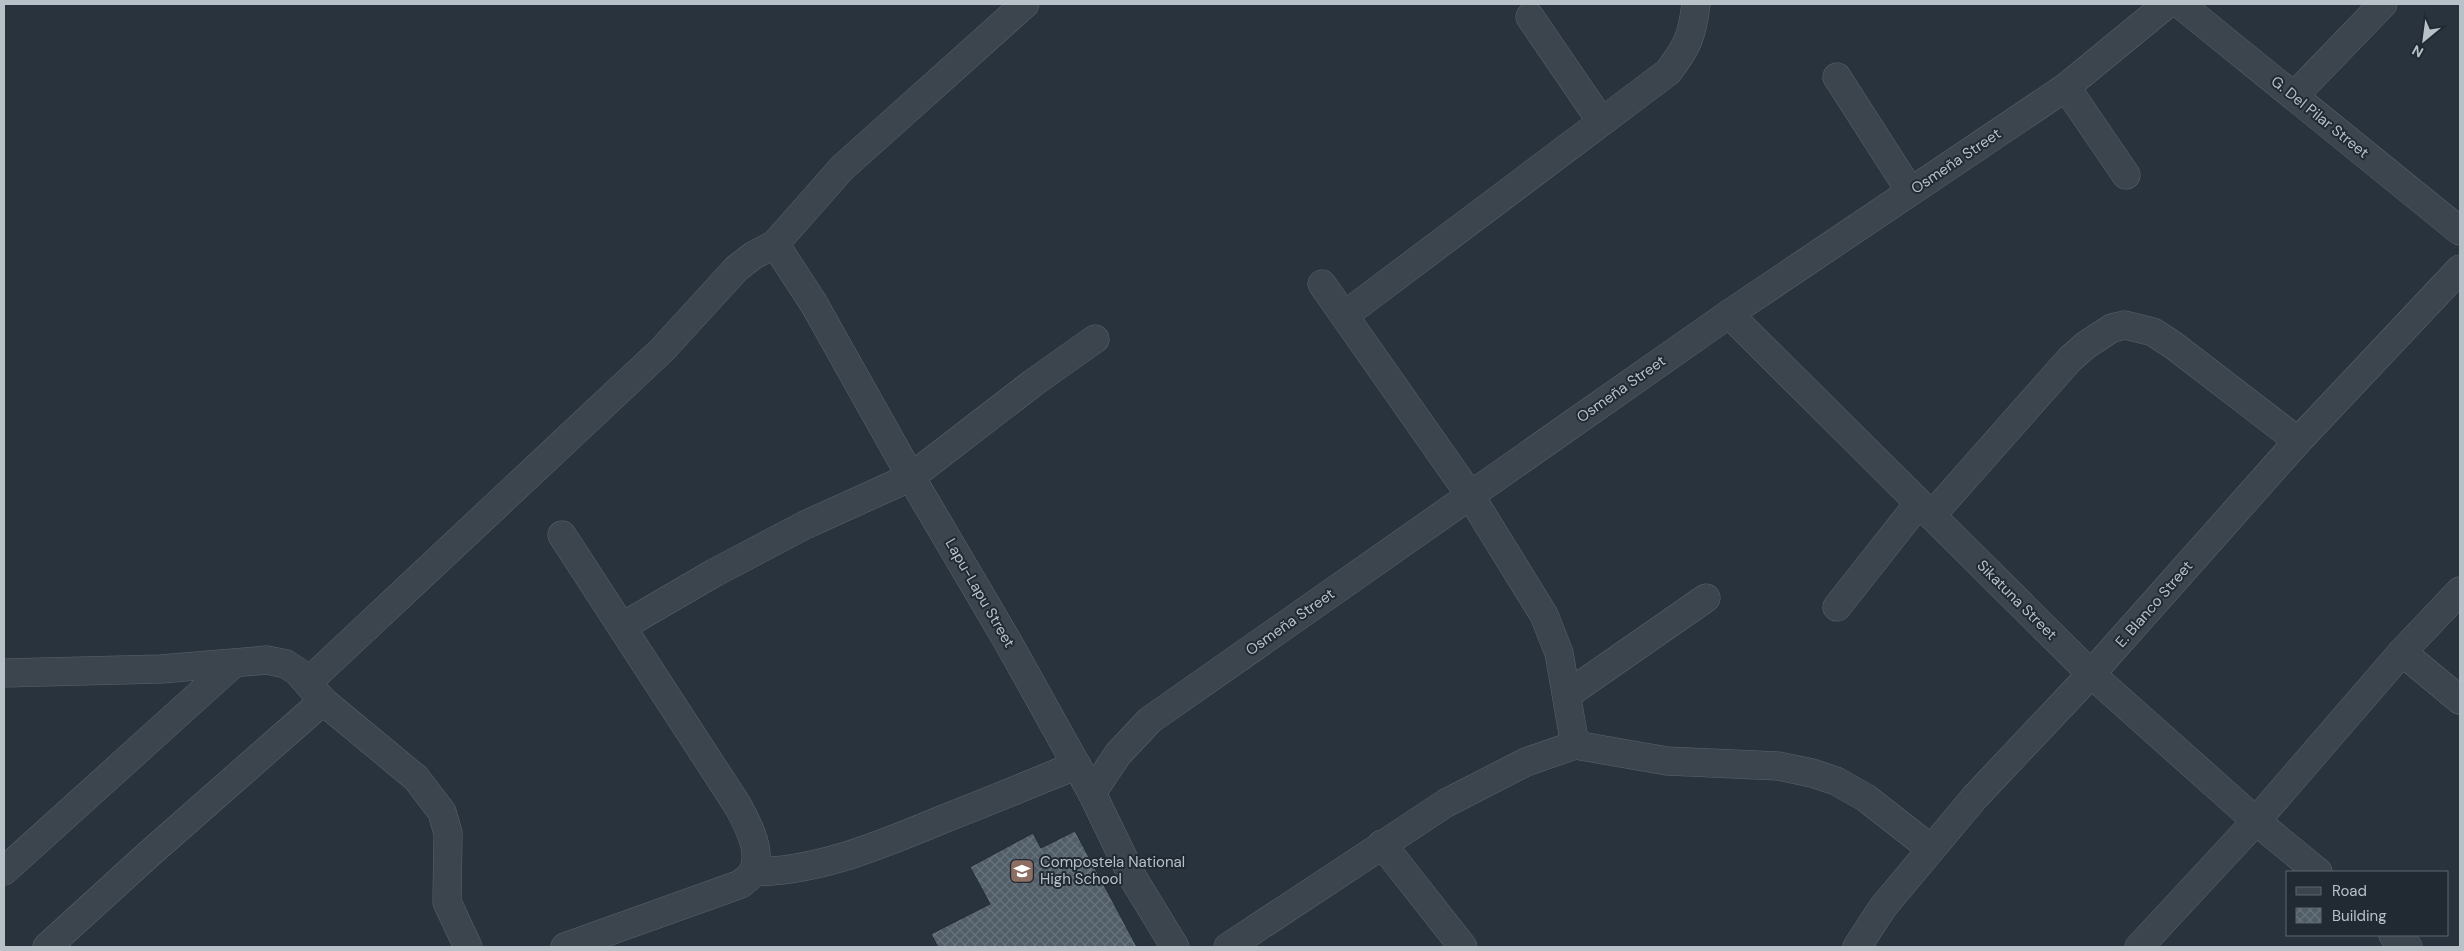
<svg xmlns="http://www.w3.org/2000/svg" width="2464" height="951" viewBox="0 0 2464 951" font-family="'DM Sans',sans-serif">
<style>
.building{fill:url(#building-cross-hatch);stroke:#232c35}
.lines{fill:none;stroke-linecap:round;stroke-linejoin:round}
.minor-casing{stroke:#5a636b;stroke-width:29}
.minor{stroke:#3c454e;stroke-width:28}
.labels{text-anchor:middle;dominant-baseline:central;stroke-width:4;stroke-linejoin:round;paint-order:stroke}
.street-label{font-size:15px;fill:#b8c0c8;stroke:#212a33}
.poi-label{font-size:15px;fill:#b8c0c8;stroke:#212a33;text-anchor:start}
</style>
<defs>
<pattern id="building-cross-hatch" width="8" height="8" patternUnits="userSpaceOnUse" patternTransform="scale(1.25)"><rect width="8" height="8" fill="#515e68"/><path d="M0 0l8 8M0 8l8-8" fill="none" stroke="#68737c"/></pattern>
</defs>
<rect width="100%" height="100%" fill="#28333e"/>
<path class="building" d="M 1075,831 L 1137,947 L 938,947 L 931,934 L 990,904 L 970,867 L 1033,833 L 1041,848 Z"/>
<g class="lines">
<defs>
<g id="minor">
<path d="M 2180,4 L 2460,231"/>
<path d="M 1530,17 L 1601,121"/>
<path d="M 1837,77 L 1910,191"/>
<path d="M 2066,87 L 2126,175"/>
<path d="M 2294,96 L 2383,4"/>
<path d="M 775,244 L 814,304 L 911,477 L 1008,642 L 1092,793 L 1133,878 L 1175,947"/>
<path d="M 1322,284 L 1470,495 L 1544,615 L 1559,653 L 1575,745"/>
<path d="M 1729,314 L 2091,674 L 2256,821 L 2318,872"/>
<path d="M 1345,315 L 1668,72 C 1688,46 1692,36 1696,4"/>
<path d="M 1932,515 L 2070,359 L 2086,345 L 2112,328 L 2125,325 L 2153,332 L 2173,345 L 2298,441"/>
<path d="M 562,535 L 738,806 C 747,823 764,853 752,873 C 750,877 744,881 741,884 L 565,947"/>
<path d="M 1837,607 L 1919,503"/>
<path d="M 623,626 L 714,573 L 805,525 L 911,477 L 1033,383 L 1095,339"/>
<path d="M 2402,652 L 2460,700"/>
<path d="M 4,673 L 161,669 L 267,660 L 286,664 L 298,672 L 323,701 L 416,778 L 442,812 L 448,833 L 447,902 L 468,947"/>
<path d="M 308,682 L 662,350 L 737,268 L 754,255 L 775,244 L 842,168 L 1025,4"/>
<path d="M 1568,694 L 1706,598"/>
<path d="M 1092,793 L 1118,754 L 1150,720 L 1729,314 L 2066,87 L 2167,4"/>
<path d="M 1382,844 L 1463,947"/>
<path d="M 4,871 L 233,664"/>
<path d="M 753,872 C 820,871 884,844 946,818 C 990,801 1033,783 1077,765"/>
<path d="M 2393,935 L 2408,947"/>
<path d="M 47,947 L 149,854 L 323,701"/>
<path d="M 1228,947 L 1446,803 L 1526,762 L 1575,745 L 1667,761 L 1778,766 L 1812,773 L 1836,781 L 1866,798 L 1930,848"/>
<path d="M 1857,947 L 1883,907 L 1975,797 L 2091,674 L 2298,441 L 2460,269"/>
<path d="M 2139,947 L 2256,821 L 2402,652 L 2460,591"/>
</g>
</defs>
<use href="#minor" class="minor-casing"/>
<use href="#minor" class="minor"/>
</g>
<defs>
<symbol id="school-square" viewBox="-11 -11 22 22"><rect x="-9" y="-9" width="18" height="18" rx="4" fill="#8d6e63" stroke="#212a33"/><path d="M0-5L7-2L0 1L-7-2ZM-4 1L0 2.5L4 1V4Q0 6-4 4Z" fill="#fff"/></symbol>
</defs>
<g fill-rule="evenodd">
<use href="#school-square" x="1008" y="857" width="28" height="28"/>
</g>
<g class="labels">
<g class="street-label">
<text transform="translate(2320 117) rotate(39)">G. Del Pilar Street</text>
<text transform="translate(1956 161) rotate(-34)">Osmeña Street</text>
<text transform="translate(1621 389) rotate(-35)">Osmeña Street</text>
<text transform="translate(980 593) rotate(60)">Lapu-Lapu Street</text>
<text transform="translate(2017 600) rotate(45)">Sikatuna Street</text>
<text transform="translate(2154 604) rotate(-49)">E. Blanco Street</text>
<text transform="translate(1290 622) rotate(-35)">Osmeña Street</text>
</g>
<g class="poi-label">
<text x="1040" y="862">Compostela National<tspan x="1040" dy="17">High School</tspan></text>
</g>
</g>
<rect width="2464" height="951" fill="none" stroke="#b8c0c8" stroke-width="10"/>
<rect x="2286" y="871" width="162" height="65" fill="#212a33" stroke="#5d666f"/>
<rect x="2296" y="887" width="25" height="8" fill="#3c454e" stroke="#5d666f"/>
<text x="2332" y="896" font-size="15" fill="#b8c0c8">Road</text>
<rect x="2296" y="908" width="25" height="15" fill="url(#building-cross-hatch)" stroke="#5d666f"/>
<text x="2332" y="921" font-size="15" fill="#b8c0c8">Building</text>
<g transform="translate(2424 40) rotate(209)" stroke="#212a33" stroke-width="4" paint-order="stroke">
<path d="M0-4L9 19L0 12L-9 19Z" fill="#b8c0c8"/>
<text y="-8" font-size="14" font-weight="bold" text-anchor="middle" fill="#b8c0c8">N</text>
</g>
</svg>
